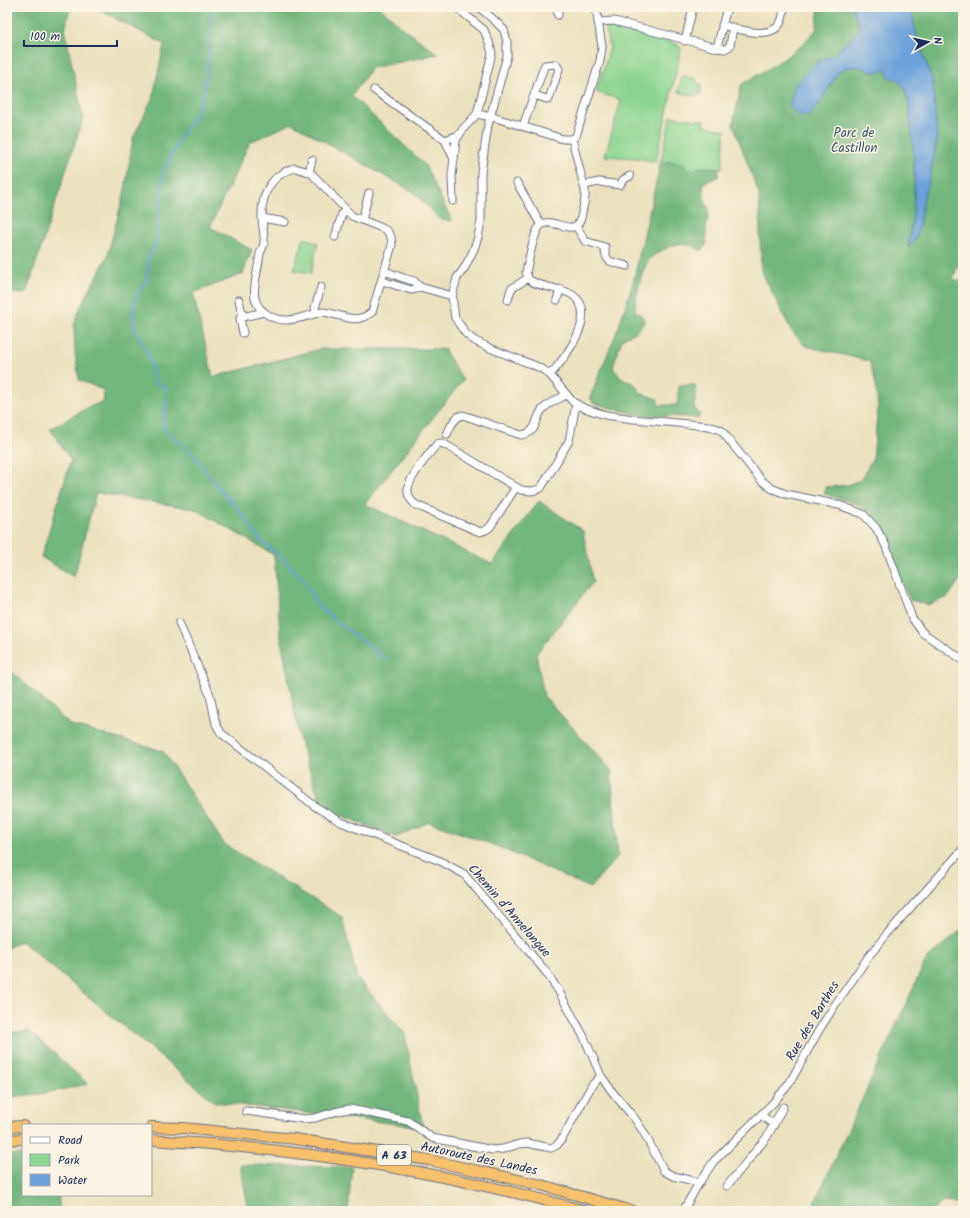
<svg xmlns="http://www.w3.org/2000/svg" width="970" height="1218" viewBox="0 0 970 1218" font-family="Kalam,sans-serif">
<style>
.green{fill:#8cd591;stroke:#548278}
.forest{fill:#71b67b;stroke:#46726c}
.water{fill:#6ca2da;stroke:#44689c}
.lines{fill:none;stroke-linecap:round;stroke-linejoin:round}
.stream{stroke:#6ca2da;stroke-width:2}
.minor-casing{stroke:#646d80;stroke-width:9}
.highway-casing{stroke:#646d80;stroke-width:12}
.minor{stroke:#fff;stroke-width:7}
.highway{stroke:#f7c06c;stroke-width:10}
.labels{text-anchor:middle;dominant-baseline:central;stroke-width:3;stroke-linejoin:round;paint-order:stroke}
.shield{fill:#fcf5e5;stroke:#5e6a86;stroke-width:1}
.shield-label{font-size:12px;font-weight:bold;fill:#1b2f5e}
.park-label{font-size:13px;fill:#37586b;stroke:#fcf5e5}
.street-label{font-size:13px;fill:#1b2f5e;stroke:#fcf5e5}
</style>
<rect width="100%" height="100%" fill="#fcf5e5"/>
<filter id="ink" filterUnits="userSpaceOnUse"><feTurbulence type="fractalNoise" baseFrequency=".025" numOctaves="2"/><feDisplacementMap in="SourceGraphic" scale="8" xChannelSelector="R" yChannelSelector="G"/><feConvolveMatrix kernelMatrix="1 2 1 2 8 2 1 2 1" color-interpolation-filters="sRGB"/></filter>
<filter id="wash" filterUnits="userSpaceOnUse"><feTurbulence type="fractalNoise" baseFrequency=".012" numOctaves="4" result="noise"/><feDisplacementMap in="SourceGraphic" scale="16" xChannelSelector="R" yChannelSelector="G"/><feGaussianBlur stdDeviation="0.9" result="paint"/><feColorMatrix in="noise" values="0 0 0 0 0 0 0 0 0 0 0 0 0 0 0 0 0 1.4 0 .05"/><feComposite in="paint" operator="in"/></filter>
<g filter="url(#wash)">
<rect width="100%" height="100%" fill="#ebe1be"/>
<g class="green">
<path d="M 605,26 L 677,44 L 681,49 L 656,162 L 636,158 L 605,156 L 621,100 L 596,92 L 610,48 Z"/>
<path d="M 684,76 L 697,79 L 696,83 L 702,84 L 700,95 L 697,95 L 696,96 L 678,92 L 682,77 Z"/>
<path d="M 671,116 L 705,121 L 705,126 L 725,130 L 722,168 L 700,167 L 695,170 L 689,170 L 661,161 Z"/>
<path d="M 304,238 L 318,243 L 311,273 L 294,270 Z"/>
</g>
<g class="forest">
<path d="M 7,7 L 70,7 L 65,31 L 83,118 L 26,294 L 7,293 Z"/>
<path d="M 94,7 L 380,7 L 400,26 L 438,54 L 371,68 L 352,96 L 425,165 L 452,221 L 441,220 L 413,192 L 292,123 L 250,142 L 210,227 L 252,250 L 243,274 L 193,293 L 213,377 L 320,349 L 444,349 L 463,380 L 365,504 L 492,564 L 539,501 L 583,531 L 593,582 L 536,654 L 544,696 L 611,770 L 618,856 L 590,888 L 494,845 L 429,822 L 397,837 L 322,808 L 300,742 L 280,633 L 274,555 L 195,509 L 96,493 L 74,577 L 41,557 L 71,460 L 50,429 L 85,409 L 104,401 L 103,390 L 79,380 L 75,353 L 74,325 L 80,308 L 107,257 L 125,190 L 133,138 L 153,97 L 164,44 Z"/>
<path d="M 819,7 L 852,7 L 860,28 L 837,53 L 817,62 L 809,116 L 821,101 L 838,72 L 848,67 L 859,67 L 873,72 L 886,70 C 890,77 901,80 905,89 C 909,99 910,111 911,122 C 916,163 916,205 908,247 L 929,179 L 937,142 L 933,82 L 917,38 L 912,13 L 914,7 L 963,7 L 963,250 L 953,279 L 963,282 L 963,572 L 961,578 L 948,597 L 928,605 L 910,600 L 872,513 L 855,503 L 824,494 L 825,487 L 848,485 L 860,480 L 873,458 L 878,406 L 875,380 L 869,361 L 805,346 L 791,330 L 761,270 L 759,194 L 733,124 L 742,84 L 779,62 L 800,47 L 816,30 Z"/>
<path d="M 661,161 L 683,163 L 689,170 L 695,170 L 700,167 L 719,168 L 718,177 L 703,183 L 704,198 L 709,211 L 706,226 L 706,245 L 701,251 C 685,241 677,242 661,251 C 658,253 653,255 651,258 C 642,266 635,298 635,311 L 642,316 L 645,322 L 636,332 L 623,338 L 618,350 L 613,368 L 621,378 L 629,381 L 637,386 L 640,393 L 658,399 L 658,405 L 677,405 L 679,385 L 695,385 L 696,393 L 694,407 L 700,415 L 698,418 L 634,414 L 593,403 L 590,397 L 618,329 L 633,282 Z"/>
<path d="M 7,667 L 70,725 L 163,751 L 224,844 L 342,917 L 357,978 L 405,1034 L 423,1127 L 215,1102 L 21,941 L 7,948 Z"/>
<path d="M 963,928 L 963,1204 L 942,1202 L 933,1211 L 811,1211 L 926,960 Z"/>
<path d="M 29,1031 L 88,1084 L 41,1094 L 7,1097 L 7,1033 Z"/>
<path d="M 23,1154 L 23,1195 L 58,1195 L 60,1211 L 7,1211 L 7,1155 Z"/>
<path d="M 240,1165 L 352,1167 L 348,1211 L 249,1211 Z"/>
</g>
<path class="water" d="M 852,7 L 914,7 L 912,13 L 917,38 L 933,82 L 937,142 L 929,179 L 925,192 L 917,236 L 908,248 C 916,208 916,166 911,126 C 910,114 909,101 905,89 C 903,85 898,81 895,78 L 888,78 L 888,74 L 886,70 L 873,72 L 859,67 L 848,67 L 838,72 L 821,101 L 809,116 L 799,116 L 789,106 L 795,85 L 817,62 L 837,53 L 860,28 Z"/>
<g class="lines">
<path class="stream" d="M 213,7 L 207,72 L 202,99 L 194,118 L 182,134 L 163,172 L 156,243 L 148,258 L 147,280 L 136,295 L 134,304 L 133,314 L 134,327 L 148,353 L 155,383 L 163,386 L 167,390 L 167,397 L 163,421 L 165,429 L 171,435 L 192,453 L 215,484 L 244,516 L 255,534 L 261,541 L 274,551 L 302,578 L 312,594 L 317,605 L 350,632 L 385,658"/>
</g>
</g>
<g filter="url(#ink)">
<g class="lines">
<defs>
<g id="minor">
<path d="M 456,7 L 484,30 L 489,42 L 492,53 L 477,114"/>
<path d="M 479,7 L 494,20 L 504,30 L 507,42 L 507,56 L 488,125 L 481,172 L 481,221 L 478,237 L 474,249 L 465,267 L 457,278 L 452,296 L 455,318 L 466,334 L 475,341 L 492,349 L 536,366 L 545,371 L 550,375 L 573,402 L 584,408 L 605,415 L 634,419 L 709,426 L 721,430 L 761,480 L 771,488 L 786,494 L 839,505 L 863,514 L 876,528 L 885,544 L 912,618 L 923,633 L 963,660"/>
<path d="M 557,7 L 558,15"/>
<path d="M 727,7 L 717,48 L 725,49 L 730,46 L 733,27"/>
<path d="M 598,22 L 614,21 L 717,48"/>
<path d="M 722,25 C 738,29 772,41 781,22 C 783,17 784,12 783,7"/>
<path d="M 685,41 L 693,7"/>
<path d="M 374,90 L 445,140"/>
<path d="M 477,114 L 496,118 L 563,139 L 572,139 L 576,136 L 600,61 L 602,47 L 596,7"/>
<path d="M 523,126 L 544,67 L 545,65 L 556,64 L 559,69 L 549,99 L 547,99 L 534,95"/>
<path d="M 454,159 L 445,140 L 459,135"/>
<path d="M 295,168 L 309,172 L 313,175 L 352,216 L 382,228 L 387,231 L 391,237 L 392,245 L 372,312 C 355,326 341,314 323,312 C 319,312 315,314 311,315 C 296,319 283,324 268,315 C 250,304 254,289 257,272 C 258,266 259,260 260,254 C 261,250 264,246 264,243 C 265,235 262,226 262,218 C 261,194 271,174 295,168 Z"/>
<path d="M 309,172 L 312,160"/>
<path d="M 517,183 L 541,225"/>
<path d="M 584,185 L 599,182 L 620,185 L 623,180 L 630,176"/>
<path d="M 453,201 L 452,176 L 456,140 L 463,129 L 477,114"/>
<path d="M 262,218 L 285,222"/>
<path d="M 362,220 L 369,193"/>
<path d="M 576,226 L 585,241 L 605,247 C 604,264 614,262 627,266"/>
<path d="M 335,237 L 342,214 L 345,210"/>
<path d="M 385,271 L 403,278 L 414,281 L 420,287 L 452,296"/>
<path d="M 382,281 L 411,290 L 416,289 L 420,287"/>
<path d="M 239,300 L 243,317 L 264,312"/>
<path d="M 508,300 L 511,289 L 528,278"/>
<path d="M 557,300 L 560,289"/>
<path d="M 317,313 L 315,308 L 321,287"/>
<path d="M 243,317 L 240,318 L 243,333"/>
<path d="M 550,375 C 565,358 601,312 571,294 C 561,288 533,286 528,278 C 527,276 527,274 526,272 C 529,261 533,232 541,225 C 552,216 572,237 580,221 C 581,218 582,214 582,212 C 584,204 586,198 585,190 L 572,139"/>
<path d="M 447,434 C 451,426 454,417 463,415 L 521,435 C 538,433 534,421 542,410 C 548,403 558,399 566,395"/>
<path d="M 516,487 L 490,527 L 486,530 L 480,532 L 416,505 C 411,501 407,496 408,489 C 409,477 429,454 437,444 L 441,443 L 446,445 L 521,490 C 529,491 535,492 541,488 L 569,441 L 576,404"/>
<path d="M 179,623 L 210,695 L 216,724 L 221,733 L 316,807 L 341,822 L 440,861 L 464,874 L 546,972 L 558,990 L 584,1037 L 601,1076 L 614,1094 L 635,1119 L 643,1131 L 664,1171 L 673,1176 L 690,1180 L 699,1183"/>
<path d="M 246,1111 L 304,1119 L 315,1118 L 338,1111 L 350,1109 L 408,1121 L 432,1138 L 493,1150 L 503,1149 L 519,1144 L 527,1143 L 551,1148 L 557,1145 L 562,1139 L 592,1085 L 601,1076"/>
<path d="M 761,1115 L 774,1125"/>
<path d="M 727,1186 L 767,1137 L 783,1107"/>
<path d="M 683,1211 L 699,1183 L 714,1161 L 772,1104 L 789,1084 L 819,1030 L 835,1005 L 869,956 L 887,934 L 963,849"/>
</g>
<g id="highway">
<path d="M 7,1127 L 23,1126"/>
<path d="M 151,1127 L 183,1128 L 295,1139 L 429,1160 L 541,1185 L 632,1211"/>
<path d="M 7,1140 L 23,1139"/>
<path d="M 151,1140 C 299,1148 442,1171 585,1211"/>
</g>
</defs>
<use href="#minor" class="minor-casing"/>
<use href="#highway" class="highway-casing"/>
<use href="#minor" class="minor"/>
<use href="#highway" class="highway"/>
</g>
</g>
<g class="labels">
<rect class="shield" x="377" y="1145" width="34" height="20" rx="3"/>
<g class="shield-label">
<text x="394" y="1155">A 63</text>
</g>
<g class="park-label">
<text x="854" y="133">Parc de<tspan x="854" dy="15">Castillon</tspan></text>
</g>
<g class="street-label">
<text transform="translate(509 911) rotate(49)">Chemin d’Annelongue</text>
<text transform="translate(813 1021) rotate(-59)">Rue des Barthes</text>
<text transform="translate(479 1159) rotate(12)">Autoroute des Landes</text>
</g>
</g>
<rect width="970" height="1218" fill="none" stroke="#fcf5e5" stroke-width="24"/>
<rect x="22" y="1124" width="130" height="72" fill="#fcf5e5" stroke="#a2a6af"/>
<rect x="30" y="1137" width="20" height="6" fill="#ffffff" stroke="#a2a6af"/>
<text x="58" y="1144" font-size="12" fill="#1b2f5e">Road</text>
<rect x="30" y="1154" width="20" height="12" fill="#8cd591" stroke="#a2a6af"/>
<text x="58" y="1164" font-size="12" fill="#1b2f5e">Park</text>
<rect x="30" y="1174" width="20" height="12" fill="#6ca2da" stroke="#a2a6af"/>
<text x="58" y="1184" font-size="12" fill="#1b2f5e">Water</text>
<g transform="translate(928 42) rotate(82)" stroke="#fcf5e5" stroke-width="3" paint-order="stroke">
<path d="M0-3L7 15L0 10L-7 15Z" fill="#1b2f5e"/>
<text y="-6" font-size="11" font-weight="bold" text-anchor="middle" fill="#1b2f5e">N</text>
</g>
<path d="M24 40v6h93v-6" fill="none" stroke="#1b2f5e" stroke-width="2"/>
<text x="30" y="40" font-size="12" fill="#1b2f5e" stroke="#fcf5e5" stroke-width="3" paint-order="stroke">100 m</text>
</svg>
